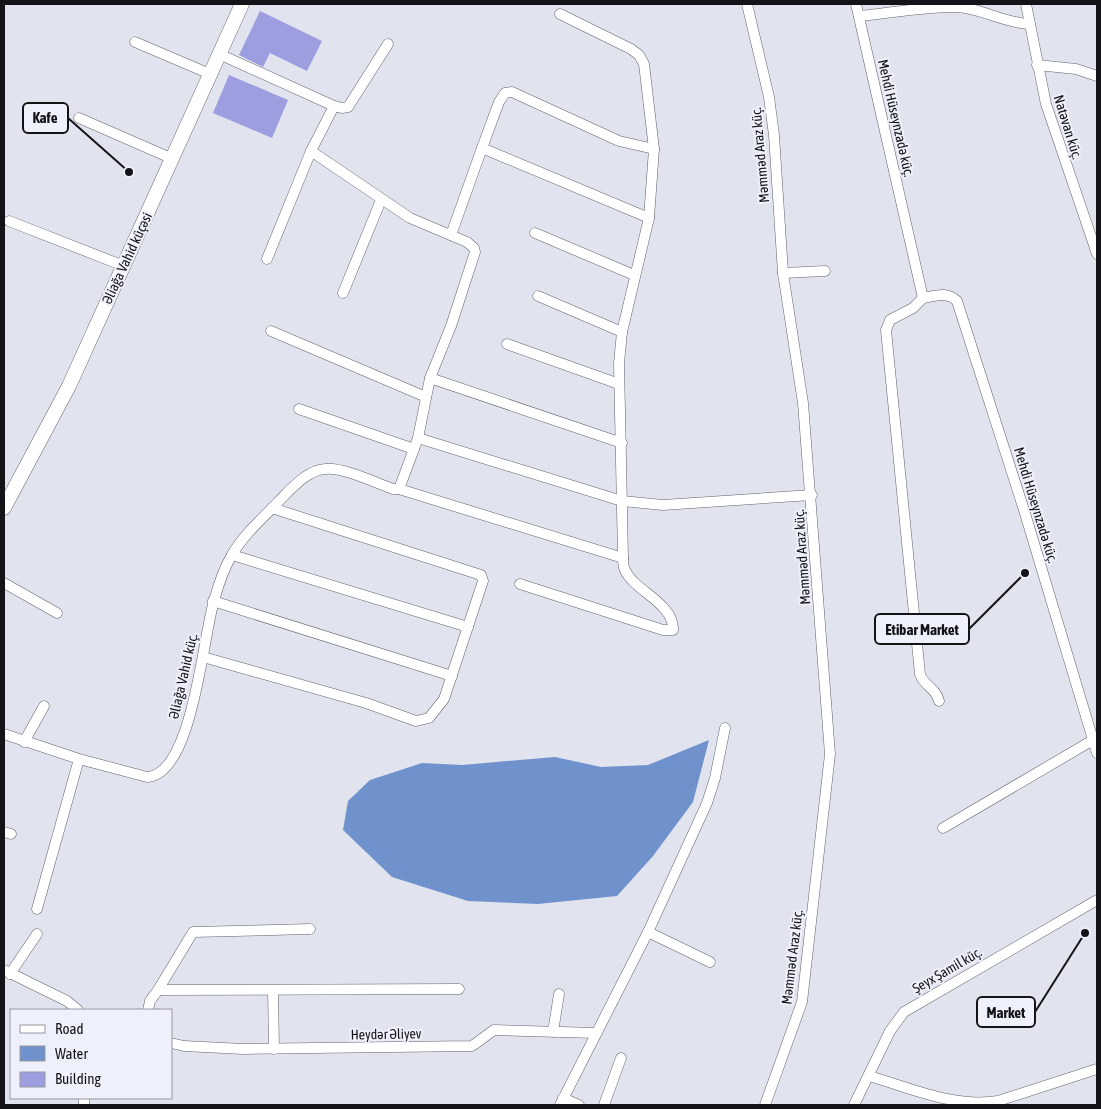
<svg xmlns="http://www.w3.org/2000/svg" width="1101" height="1109" viewBox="0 0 1101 1109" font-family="'Asap Condensed',sans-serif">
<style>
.water{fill:#7092cc}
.building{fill:#9c9ee0}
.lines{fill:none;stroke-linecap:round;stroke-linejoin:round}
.street-casing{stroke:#61626b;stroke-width:11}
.secondary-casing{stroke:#61626b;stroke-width:15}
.street{stroke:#fff;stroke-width:10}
.secondary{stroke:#fff;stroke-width:14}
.labels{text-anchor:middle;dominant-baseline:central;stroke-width:4;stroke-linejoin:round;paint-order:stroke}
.street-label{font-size:14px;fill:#141418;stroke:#eef0fb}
.leader{fill:none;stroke:#141418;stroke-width:2}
.callout-dot{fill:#141418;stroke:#eef0fb;stroke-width:2}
.callout{fill:#eef0fb;stroke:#141418;stroke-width:2}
.callout-label{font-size:15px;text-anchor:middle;font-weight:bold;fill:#141418}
</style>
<rect width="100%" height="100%" fill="#e1e3ee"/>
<path class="water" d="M 709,740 L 693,802 L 653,856 L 617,896 L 538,904 L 468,901 L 392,877 L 343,830 L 348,801 L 370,780 L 422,763 L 462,765 L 555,757 L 601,767 L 648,765 Z"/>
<g class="building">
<path d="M 260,11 L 322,41 L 307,71 L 270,53 L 263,67 L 239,55 Z"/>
<path d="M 229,75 L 288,100 L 272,138 L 213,113 Z"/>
</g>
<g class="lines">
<defs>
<g id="street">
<path d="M 747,4 L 769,97 L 774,135 L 783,273 L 803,403 L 830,754 L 802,1002 L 765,1105"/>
<path d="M 856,4 L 923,298 C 935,296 947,291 957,301 L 1024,510 L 1097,753"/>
<path d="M 1026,4 L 1046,104 L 1097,254"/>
<path d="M 859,16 C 890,13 923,7 955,7 C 980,7 1002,23 1030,24"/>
<path d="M 135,42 L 210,74"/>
<path d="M 1037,65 L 1076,69 L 1097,76"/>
<path d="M 334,106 L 342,108 L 348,107 L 388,44"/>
<path d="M 79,118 L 173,159"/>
<path d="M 482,148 L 649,218"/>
<path d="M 9,221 L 124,266"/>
<path d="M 535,233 L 634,275"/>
<path d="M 451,235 L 482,148 L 499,102 L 505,93 L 512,92 L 619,141 L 654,149"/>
<path d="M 267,259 L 311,151"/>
<path d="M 783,273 L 825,271"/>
<path d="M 343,293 L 381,200"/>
<path d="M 538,296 L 622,332"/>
<path d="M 923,298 L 913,308 L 890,320 L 886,330 L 920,674 C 924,687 935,686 939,701"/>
<path d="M 271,331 L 426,397"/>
<path d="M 507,344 L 619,384"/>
<path d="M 430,378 L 622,443"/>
<path d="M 299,409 L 414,449"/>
<path d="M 418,438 L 622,501 L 663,505 L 812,495"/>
<path d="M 399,489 L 623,558"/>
<path d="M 232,555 L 468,627"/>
<path d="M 4,583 L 57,613"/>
<path d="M 520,584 L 663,630 L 673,630 C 674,603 634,591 625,570 C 623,566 623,562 623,558 L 619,363 L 622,332 L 649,218 L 654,149 L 644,64 L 639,55 L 631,49 L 560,14"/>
<path d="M 213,601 L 452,676"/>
<path d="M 203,657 L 366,703 L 416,721 L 429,718 L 444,699 L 483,581 L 481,575 L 272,508"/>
<path d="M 4,734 L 79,759 L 147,777 C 193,775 203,635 214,601 C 218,586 224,568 232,555 C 243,535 263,518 279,501 C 291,489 307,470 325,469 C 343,467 376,483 393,489 L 399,489 L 418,438 L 430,378 L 451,326 L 475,252 L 474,248 L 467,242 L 410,218 L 311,151 L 334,106 L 219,54"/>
<path d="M 24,742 L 44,706"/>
<path d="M 943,828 L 1093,740"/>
<path d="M 4,832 L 11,834"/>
<path d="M 37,909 L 79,759"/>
<path d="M 648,932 L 710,962"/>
<path d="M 4,970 L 67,1001 L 78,1010"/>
<path d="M 10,974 L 37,934"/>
<path d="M 158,990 L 193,932 L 310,929"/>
<path d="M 273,990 L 274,1049"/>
<path d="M 148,1010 L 150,1001 L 158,990 L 459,989"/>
<path d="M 553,1032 L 559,994"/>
<path d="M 171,1043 L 184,1046 L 243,1049 L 472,1046 L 494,1030 L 596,1033"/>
<path d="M 869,1076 C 911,1088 954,1108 998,1101 L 1097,1069"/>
<path d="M 84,1098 L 84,1105"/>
<path d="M 563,1098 L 579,1105"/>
<path d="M 560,1105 L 648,932 L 707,803 L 715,778 L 725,728"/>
<path d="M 604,1105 L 621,1058"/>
<path d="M 854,1105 L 890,1031 L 904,1012 L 1097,900"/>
</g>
<path id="secondary" d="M 4,508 L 69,386 L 242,4"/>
</defs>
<use href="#street" class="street-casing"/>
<use href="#secondary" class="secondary-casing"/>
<use href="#street" class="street"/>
<use href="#secondary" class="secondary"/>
</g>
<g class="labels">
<g class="street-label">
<text transform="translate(896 118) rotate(77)">Mehdi Hüseynzadə küç.</text>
<text transform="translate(1068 127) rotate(73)">Natəvan küç.</text>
<text transform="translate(760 155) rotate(-95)">Məmməd Araz küç.</text>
<text transform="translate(127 258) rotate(-65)">Əliağa Vahid küçəsi</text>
<text transform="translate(1036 505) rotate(73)">Mehdi Hüseynzadə küç.</text>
<text transform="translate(802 557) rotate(-94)">Məmməd Araz küç.</text>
<text transform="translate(183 676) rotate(-77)">Əliağa Vahid küç.</text>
<text transform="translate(792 957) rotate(-83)">Məmməd Araz küç.</text>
<text transform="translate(947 970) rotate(-30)">Şeyx Şamil küç.</text>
<text transform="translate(386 1034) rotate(-1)">Heydər Əliyev</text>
</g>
</g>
<path class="leader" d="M129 172L68 118M1025 573L969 629M1085 933L1035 1012"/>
<g class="callout-dot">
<circle cx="129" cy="172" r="5"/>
<circle cx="1025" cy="573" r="5"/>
<circle cx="1085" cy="933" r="5"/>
</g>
<g class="callout">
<rect x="23" y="103" width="45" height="30" rx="5"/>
<rect x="875" y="614" width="94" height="30" rx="5"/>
<rect x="977" y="997" width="58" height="30" rx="5"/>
</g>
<g class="callout-label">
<text x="45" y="123">Kafe</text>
<text x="922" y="635">Etibar Market</text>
<text x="1006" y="1018">Market</text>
</g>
<rect width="1101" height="1109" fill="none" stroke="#141418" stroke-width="10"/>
<rect x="10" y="1009" width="162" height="90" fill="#eef0fb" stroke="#9798a0"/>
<rect x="20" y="1025" width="25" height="8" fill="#ffffff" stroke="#9798a0"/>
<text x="55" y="1034" font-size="15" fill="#141418">Road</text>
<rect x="20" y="1046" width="25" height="15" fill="#7092cc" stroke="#9798a0"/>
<text x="55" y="1059" font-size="15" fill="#141418">Water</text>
<rect x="20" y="1072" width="25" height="15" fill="#9c9ee0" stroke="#9798a0"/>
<text x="55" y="1084" font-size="15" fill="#141418">Building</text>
</svg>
